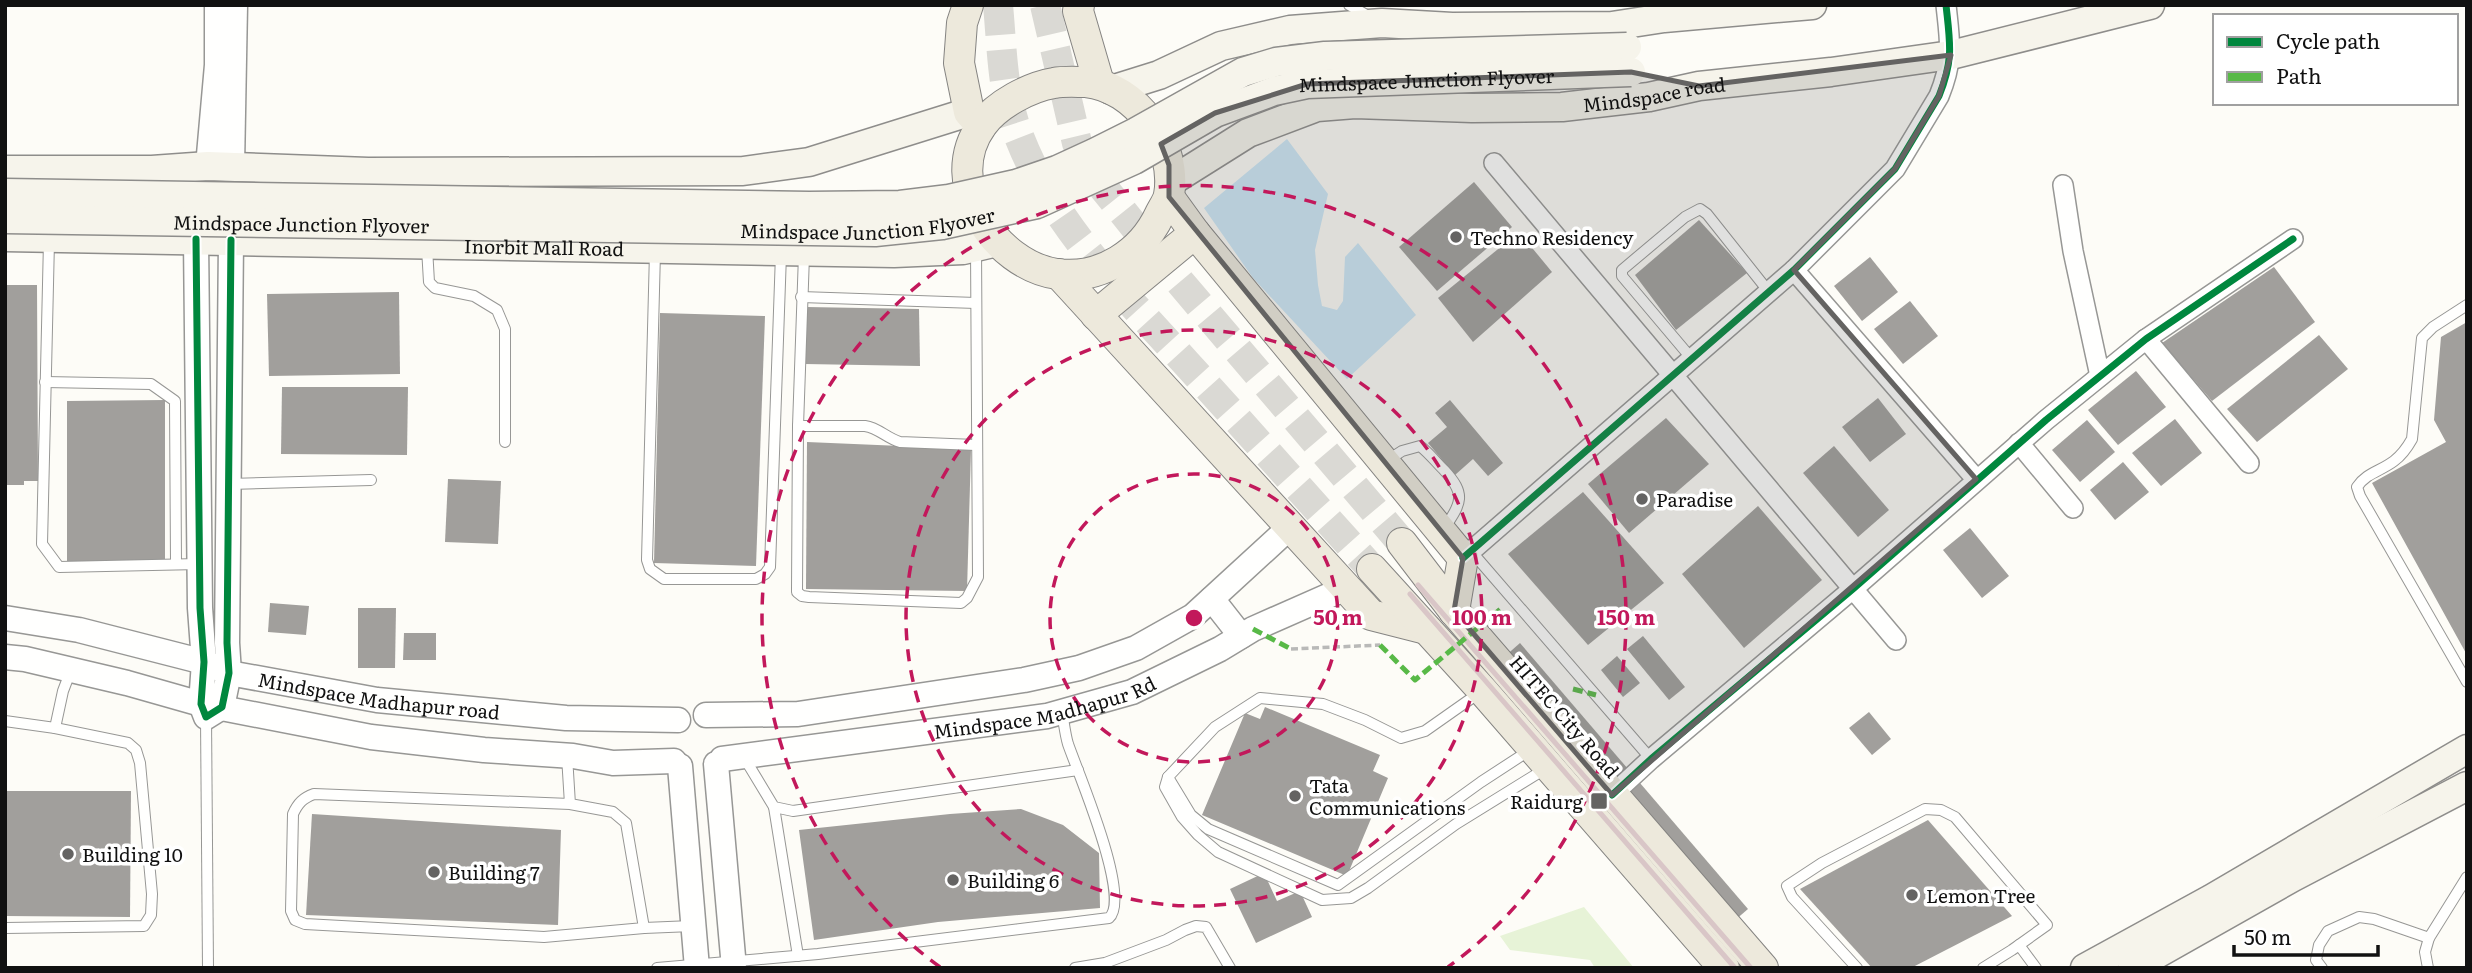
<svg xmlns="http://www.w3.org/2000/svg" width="2472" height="973" viewBox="0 0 2472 973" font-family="Literata,serif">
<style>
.green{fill:#e7f3d7}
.water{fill:#cde8f7}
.building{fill:#a19f9c}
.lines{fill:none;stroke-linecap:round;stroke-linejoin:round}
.primary-tunnel{stroke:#dad9d4;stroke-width:30;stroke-dasharray:30 15;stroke-linecap:butt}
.service-casing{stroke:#979795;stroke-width:12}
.minor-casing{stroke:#979795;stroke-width:22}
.tertiary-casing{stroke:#979795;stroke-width:27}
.secondary-casing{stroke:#8e8d8b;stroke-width:31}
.primary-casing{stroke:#858482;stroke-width:32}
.path{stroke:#b9b9b8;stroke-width:3.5;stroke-dasharray:7 3.5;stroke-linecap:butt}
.service{stroke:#fffffe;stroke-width:10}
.minor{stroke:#fffffe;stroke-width:19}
.tertiary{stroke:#fffffe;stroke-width:24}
.secondary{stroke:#f6f4eb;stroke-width:28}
.primary{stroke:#ede9dc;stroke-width:30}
.rail{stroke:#d9c6c7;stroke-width:5}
.secondary-bridge-casing{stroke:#8e8d8b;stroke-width:31;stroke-linecap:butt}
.secondary-bridge{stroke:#f6f4eb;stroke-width:28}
.quiet{stroke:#58b947;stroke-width:5;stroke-dasharray:10 5;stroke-linecap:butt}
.cycleway-casing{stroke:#fff;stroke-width:11}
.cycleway{stroke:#00873e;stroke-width:7}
.marked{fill:#646362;fill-opacity:0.2;stroke:#646362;stroke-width:5;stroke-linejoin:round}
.ring{fill:none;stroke:#c2185b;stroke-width:3.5;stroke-dasharray:12 9}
.poi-dot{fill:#646362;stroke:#fff;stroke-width:2.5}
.labels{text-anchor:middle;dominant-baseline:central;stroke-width:7;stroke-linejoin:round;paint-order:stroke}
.street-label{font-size:19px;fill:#111;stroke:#fff}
.poi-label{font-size:19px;fill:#111;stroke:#fff;text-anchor:start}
.centre{fill:#c2185b;stroke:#fff;stroke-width:3.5}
.ring-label{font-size:21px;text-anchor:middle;font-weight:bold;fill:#c2185b;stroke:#fff;stroke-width:7;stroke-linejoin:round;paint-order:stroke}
</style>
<rect width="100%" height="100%" fill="#fdfcf7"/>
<path class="green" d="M 1584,907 L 1634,968 L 1595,968 L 1590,960 L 1510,950 L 1500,936 Z"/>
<path class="water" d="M 1287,139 L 1328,194 L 1315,250 L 1318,285 L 1322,306 L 1337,310 L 1343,301 L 1345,257 L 1358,243 L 1416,315 L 1347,379 L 1253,278 L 1204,208 Z"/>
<g class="building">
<path d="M 1474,182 L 1512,227 L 1437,291 L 1399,247 Z"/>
<path d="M 1699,220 L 1747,273 L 1676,330 L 1635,275 Z"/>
<path d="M 1519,232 L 1552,272 L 1473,342 L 1438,298 Z"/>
<path d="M 1870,257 L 1898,292 L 1862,321 L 1834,286 Z"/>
<path d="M 2274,267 L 2315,322 L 2212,401 L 2162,343 Z"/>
<path d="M 5,285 L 37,285 L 38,481 L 24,481 L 24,485 L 5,485 Z"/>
<path d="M 399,292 L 400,374 L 269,376 L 267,294 Z"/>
<path d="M 1910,301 L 1938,336 L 1903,364 L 1874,329 Z"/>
<path d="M 807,307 L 919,309 L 920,366 L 805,364 Z"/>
<path d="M 660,313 L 765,316 L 756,566 L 654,563 Z"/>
<path d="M 2467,322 L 2467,655 L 2372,483 L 2446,442 L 2434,420 L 2441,337 Z"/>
<path d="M 2319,335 L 2348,369 L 2257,442 L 2227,409 Z"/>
<path d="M 2136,371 L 2166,407 L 2118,445 L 2088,410 Z"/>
<path d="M 282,387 L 408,387 L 407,455 L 281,454 Z"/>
<path d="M 1878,398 L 1906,434 L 1870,462 L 1842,427 Z"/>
<path d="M 165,400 L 165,563 L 67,564 L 67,401 Z"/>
<path d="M 1450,400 L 1503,463 L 1488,476 L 1473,459 L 1455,475 L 1428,443 L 1447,427 L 1435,413 Z"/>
<path d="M 1666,418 L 1709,464 L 1629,533 L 1588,484 Z"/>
<path d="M 2175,419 L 2202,453 L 2161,486 L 2132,453 Z"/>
<path d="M 2087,420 L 2115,452 L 2080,482 L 2052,450 Z"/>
<path d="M 807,442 L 971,449 L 967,591 L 806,589 Z"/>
<path d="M 1834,446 L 1889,510 L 1858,537 L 1803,473 Z"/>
<path d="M 2123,462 L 2149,492 L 2115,520 L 2090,490 Z"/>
<path d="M 448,479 L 501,481 L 498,544 L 445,542 Z"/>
<path d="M 1583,492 L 1664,583 L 1588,645 L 1508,554 Z"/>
<path d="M 1758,506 L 1822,580 L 1744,648 L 1682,574 Z"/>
<path d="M 1970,528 L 2009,576 L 1982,598 L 1943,550 Z"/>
<path d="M 270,603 L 309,606 L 306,635 L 268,632 Z"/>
<path d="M 358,608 L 396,608 L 395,668 L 358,668 Z"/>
<path d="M 404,633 L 436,633 L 436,660 L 403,660 Z"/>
<path d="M 1643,636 L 1685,687 L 1669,700 L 1627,649 Z"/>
<path d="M 1520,643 L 1748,909 L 1698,952 L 1470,687 Z"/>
<path d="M 1617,656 L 1640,683 L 1623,697 L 1601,670 Z"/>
<path d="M 1265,707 L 1380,755 L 1373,771 L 1388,778 L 1347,876 L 1202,815 L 1245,713 L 1260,719 Z"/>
<path d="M 1869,712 L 1891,739 L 1872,755 L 1849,728 Z"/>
<path d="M 5,791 L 131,791 L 130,917 L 5,916 Z"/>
<path d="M 1021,809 L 1063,825 L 1099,853 L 1100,908 L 938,922 L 814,940 L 799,830 L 950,814 Z"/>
<path d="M 312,814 L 561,830 L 558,925 L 306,915 Z"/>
<path d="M 1928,820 L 2012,916 L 1911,968 L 1872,968 L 1800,889 Z"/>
<path d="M 1264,873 L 1277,901 L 1300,891 L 1312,917 L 1256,943 L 1230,889 Z"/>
</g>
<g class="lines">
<g class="primary-tunnel">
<path d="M 998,5 C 1002,47 1002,91 1017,131 C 1050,222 1124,294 1187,364 C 1249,432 1310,501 1372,569"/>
<path d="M 1045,5 L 1077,143 L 1098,181 L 1163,262 L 1402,543"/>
</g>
<defs>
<g id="service">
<path d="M 1349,5 L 1370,17"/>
<path d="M 49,241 L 42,544 L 59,567 L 199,564"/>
<path d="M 427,248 L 429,282 L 435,288 L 474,296 L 497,310 L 505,329 L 505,442"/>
<path d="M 655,252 L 647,560 L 650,569 L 664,579 L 756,579 L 765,574 L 770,567 L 781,254"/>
<path d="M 804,255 L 798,426 L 797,592 L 802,596 L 809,597 L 961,603 L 967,598 L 978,577 L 976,248"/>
<path d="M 801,297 L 976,303"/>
<path d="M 2467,305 L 2433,327 L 2422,338 L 2412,439 C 2407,448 2402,455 2394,461 C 2381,471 2366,473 2357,487 L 2360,496 L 2467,682"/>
<path d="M 1692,359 L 1622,276 L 1622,270 L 1685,217 L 1700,209 L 1707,214 L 1769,292"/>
<path d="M 45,382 L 151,384 L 175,401 L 176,564"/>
<path d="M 798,426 L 865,426 C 879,428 886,438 900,442 L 976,445"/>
<path d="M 1388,460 L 1402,451 L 1420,446 C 1429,453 1436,462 1444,470 C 1467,495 1461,503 1444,529"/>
<path d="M 229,484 L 371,480"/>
<path d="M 1471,551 L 1651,759"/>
<path d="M 1479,693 L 1425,731 L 1401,738 L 1365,720 L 1323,704 L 1260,698 L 1215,727 L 1168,777 L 1191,815 L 1208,829 L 1338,885 L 1481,782 L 1530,750"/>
<path d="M 206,717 L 208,968"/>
<path d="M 5,721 L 55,728 L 128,743 L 136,750 L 140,763 L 152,894 L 151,915 L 144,926 L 5,928"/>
<path d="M 55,728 L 63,691 L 71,670"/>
<path d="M 567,756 L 570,804 L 314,794 C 303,798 298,803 293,814 L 291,911 L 295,920 L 305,924 L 544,937 L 644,928 L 626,823 L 613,812 L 570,804"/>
<path d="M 745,759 L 774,807 L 793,811 L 1078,770"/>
<path d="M 1168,777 L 1165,787 L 1182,817 L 1198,835 L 1218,852 L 1322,900 L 1351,898 L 1368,888 L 1456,824 L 1545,769"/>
<path d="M 774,807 L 798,956"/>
<path d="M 644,928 L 692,926"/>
<path d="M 2019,945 L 2036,968"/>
<path d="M 657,968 L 818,954 L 1109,918 C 1132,898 1078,773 1068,744 C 1065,734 1064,723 1062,712"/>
<path d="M 1075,968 L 1105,963 L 1166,940 L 1185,930 L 1196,926 L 1206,927 L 1230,968"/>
<path d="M 1857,968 L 1792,897 L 1787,886 L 1822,863 L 1925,809 L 1941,810 L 1955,817 L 2047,925 L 2012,950 L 1983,968"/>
<path d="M 2322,968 L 2316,960 L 2319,945 L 2328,931 L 2359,917 L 2374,919 L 2429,938"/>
<path d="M 2428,968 L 2425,952 L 2429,938 L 2467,877"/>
</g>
<g id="minor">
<path d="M 1494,163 L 1896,640"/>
<path d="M 2063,185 L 2073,251 L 2100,376"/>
<path d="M 1794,270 L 1976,479"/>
<path d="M 2146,339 L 2249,463"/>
<path d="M 2019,443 L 2073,508"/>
<path d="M 1463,558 L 1794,270 L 1895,169 L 1939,96 C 1954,59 1950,43 1946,5"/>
<path d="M 1612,795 L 1651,759 L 1854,588 L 2046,420 L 2146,339 L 2293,239"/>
</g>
<g id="tertiary">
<path d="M 208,166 L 217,65 L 217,5"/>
<path d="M 232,166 L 235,5"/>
<path d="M 196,239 L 200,608 L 204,662 L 201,704 L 206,717 L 222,707 L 229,673 L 227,643 L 231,240"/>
<path d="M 1212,599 L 1241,636"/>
<path id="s1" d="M 5,618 L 79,630 L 204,662 L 229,673 L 377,700 L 566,718 L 678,720"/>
<path d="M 5,657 L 25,659 L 127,683 L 201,704 L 371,737 L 484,750 L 573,756 L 613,763 L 674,761"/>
<path d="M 706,715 L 798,714 L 1024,680 L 1079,668 L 1136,648 L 1193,616 L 1290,527"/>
<path id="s2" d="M 722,759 L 1047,716 L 1132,692 L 1220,649 L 1253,629 L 1346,588"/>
<path d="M 716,764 L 734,968"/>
<path d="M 680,766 L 697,968"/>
</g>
<g id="secondary">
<path d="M 1111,90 L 1159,75 L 1221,46 L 1290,30 L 1382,23 L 1452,27 L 1612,26 L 1664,18 L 1812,5"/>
<path d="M 5,170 L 152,170 L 208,166 L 368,172 L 743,171 L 809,162 L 969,112"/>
<path id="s3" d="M 1170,182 L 1248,133 L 1317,107 L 1355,104 L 1472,108 L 1562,107 L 1649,97 L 1699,86 L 1831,72 L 1951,55 L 2150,5"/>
<path id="s4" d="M 5,237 L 894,253 L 963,250 L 997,242"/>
<path d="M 2085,968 L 2211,899 L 2467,749"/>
<path d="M 2132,968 L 2293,877 L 2467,786"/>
</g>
<g id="primary">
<path d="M 968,5 L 962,23 L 959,63 L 969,112 L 981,126"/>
<path d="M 1079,5 L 1078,11 L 1099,83"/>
<path d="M 1086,82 C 1136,87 1178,145 1169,195 C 1168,201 1163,208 1160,214 C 1142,253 1101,280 1057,274 C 995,265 940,183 982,125 C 997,104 1030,87 1054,83 C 1064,81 1076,82 1086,82 Z"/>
<path d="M 1169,197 L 1195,233 L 1463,558 L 1454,611"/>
<path d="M 1059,274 L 1371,615 L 1426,629"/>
<path d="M 1096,315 L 1195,233"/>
<path d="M 1402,543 L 1454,611 L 1763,968"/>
<path d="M 1372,569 L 1483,691 L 1724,968"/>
</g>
</defs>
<use href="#service" class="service-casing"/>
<use href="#minor" class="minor-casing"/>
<use href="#tertiary" class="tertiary-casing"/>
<use href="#secondary" class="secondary-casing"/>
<use href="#primary" class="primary-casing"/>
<path class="path" d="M 1291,649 L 1380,645"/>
<use href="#service" class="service"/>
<use href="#minor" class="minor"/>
<use href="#tertiary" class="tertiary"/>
<use href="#secondary" class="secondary"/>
<use href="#primary" class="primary"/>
<g class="rail">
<path d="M 1418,585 L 1751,968"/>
<path d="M 1410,594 L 1735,968"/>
</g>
<defs>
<g id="secondary-bridge">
<path d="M 5,193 L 809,206 L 900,205 L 949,199 L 1016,184 L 1057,170 L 1094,153 L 1136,132 L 1243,72 L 1276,62 L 1325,56 L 1627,47"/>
<path id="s5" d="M 5,219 L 875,232 L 942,225 L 1037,204 L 1134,160 L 1215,113 L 1274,91 L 1307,84 L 1631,72"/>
</g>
</defs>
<use href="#secondary-bridge" class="secondary-bridge-casing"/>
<use href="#secondary-bridge" class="secondary-bridge"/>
<g class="quiet">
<path d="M 1253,629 L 1291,649"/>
<path d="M 1380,645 L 1415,680 L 1503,607"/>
<path d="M 1573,689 L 1596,695"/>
</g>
<defs>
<g id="cycleway">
<path d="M 196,239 L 200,608 L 204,662 L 201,704 L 206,717 L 222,707 L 229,673 L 227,643 L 231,240"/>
<path d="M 1463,558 L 1794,270 L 1895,169 L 1939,96 C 1954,59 1950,43 1946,5"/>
<path d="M 1612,795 L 1651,759 L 1854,588 L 2046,420 L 2146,339 L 2293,239"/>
</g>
</defs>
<use href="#cycleway" class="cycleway-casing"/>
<use href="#cycleway" class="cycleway"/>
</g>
<path class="marked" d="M 1951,55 L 1939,96 L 1895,169 L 1794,270 L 1976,479 L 1612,795 L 1454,611 L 1463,558 L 1169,197 L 1169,165 L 1161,144 L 1215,113 L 1307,84 L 1631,72 L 1699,86 Z"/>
<g class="ring">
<circle cx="1194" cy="618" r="144"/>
<circle cx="1194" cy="618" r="288"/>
<path d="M940 967A432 432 0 1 1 1448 967"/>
</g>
<g class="poi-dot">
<circle cx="1456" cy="237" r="7"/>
<circle cx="1642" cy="499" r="7"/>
<circle cx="1295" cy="796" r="7"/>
<rect x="1590" y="792" width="18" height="18" rx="3.5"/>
<circle cx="68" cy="854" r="7"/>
<circle cx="434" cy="872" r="7"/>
<circle cx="953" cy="880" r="7"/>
<circle cx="1912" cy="895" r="7"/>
</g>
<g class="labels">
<g class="street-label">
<text stroke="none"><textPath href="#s5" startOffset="1451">Mindspace Junction Flyover</textPath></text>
<text stroke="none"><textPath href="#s3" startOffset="504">Mindspace road</textPath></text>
<text stroke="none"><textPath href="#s5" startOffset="863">Mindspace Junction Flyover</textPath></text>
<text stroke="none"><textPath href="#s5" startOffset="296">Mindspace Junction Flyover</textPath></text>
<text stroke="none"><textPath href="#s4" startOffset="539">Inorbit Mall Road</textPath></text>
<text stroke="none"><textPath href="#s1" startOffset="383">Mindspace Madhapur road</textPath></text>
<text stroke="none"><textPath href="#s2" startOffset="327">Mindspace Madhapur Rd</textPath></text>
<text transform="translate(1565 716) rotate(49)">HITEC City Road</text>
</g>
<g class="poi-label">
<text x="1470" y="237">Techno Residency</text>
<text x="1656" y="499">Paradise</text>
<text x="1309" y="785">Tata<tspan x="1309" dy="22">Communications</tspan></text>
<text x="1583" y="801" text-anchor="end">Raidurg</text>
<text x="82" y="854">Building 10</text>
<text x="448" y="872">Building 7</text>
<text x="967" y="880">Building 6</text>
<text x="1926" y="895">Lemon Tree</text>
</g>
</g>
<circle cx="1194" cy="618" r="10" class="centre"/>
<g class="ring-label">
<text x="1338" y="625">50 m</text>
<text x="1482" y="625">100 m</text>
<text x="1626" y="625">150 m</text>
</g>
<rect width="2472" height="973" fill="none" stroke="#111111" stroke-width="14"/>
<rect x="2213" y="14" width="245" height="91" fill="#ffffff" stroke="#a0a0a0" stroke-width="2"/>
<rect x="2227" y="37" width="35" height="10" fill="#00873e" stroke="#a0a0a0" stroke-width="2"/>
<text x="2276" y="49" font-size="21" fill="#111111">Cycle path</text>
<rect x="2227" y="72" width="35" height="10" fill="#58b947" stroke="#a0a0a0" stroke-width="2"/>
<text x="2276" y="84" font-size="21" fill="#111111">Path</text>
<path d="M2234 945v10h144v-10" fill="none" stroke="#111111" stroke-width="3.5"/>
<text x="2244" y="945" font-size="21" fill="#111111" stroke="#ffffff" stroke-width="5" paint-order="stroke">50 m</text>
</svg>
